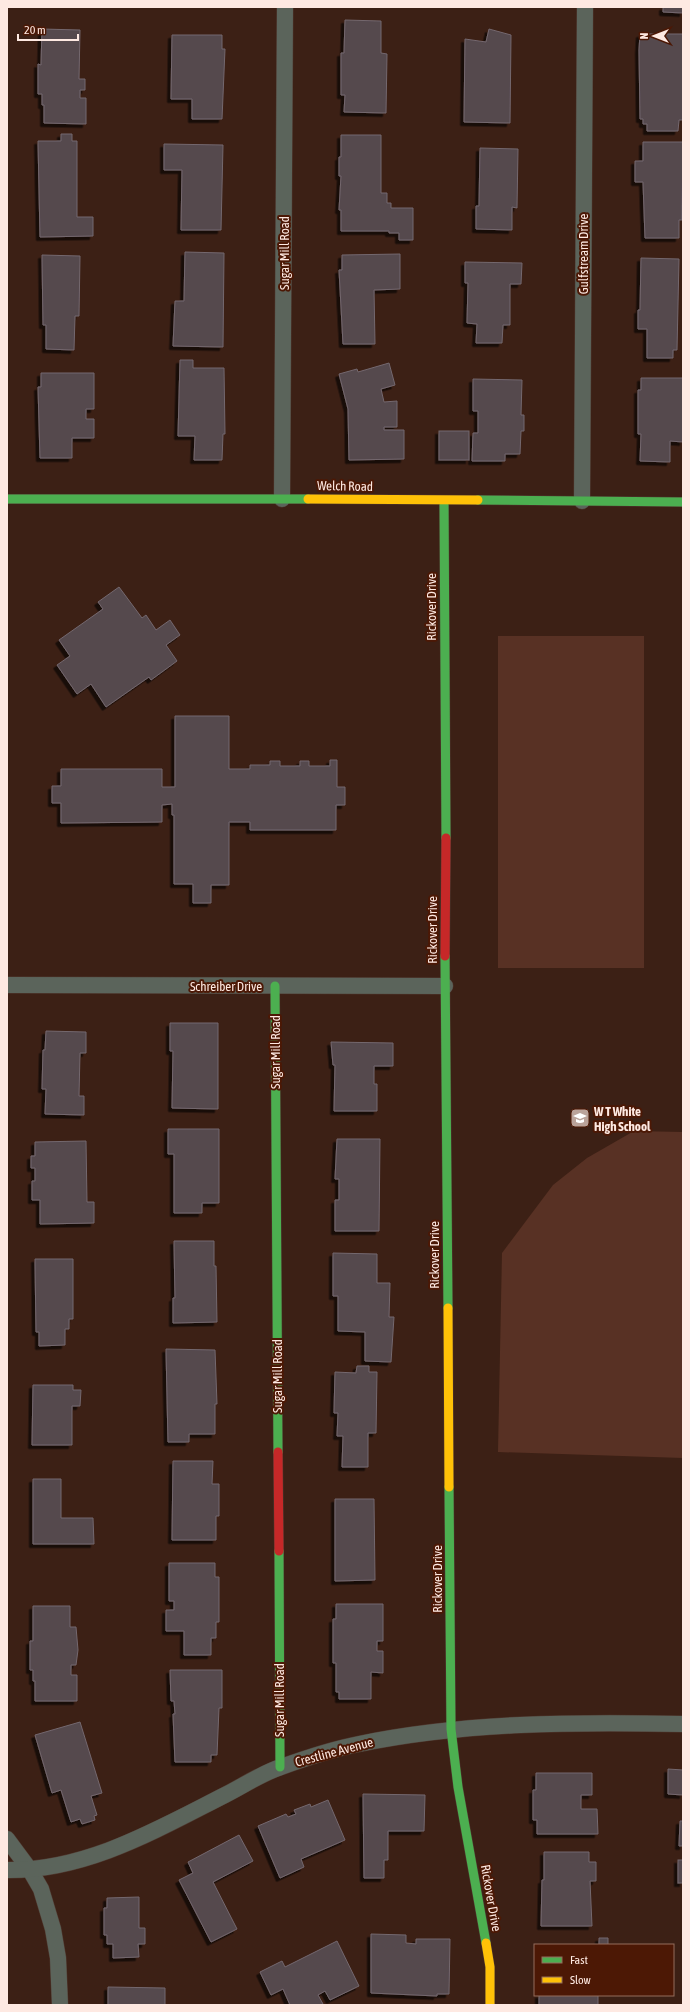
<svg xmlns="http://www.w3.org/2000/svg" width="690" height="2012" viewBox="0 0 690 2012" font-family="'Asap Condensed',sans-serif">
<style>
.green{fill:#583124}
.building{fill:#54484e;stroke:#74686e;filter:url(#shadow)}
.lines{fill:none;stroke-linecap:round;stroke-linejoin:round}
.street-casing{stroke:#503a31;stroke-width:17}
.fast-casing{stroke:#503a31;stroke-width:10}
.slow-casing{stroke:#503a31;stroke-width:10}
.jam-casing{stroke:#503a31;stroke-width:10}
.street{stroke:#5b645b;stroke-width:16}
.fast{stroke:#4caf50;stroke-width:9}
.slow{stroke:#ffc107;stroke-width:9}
.jam{stroke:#c62828;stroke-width:9}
.labels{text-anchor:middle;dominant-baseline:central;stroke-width:4;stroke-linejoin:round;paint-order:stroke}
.street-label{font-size:13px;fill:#fee9e2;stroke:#4c1805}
.poi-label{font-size:13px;font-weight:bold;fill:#fee9e2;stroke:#4c1805;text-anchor:start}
</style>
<defs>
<filter id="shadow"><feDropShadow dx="-3.5" dy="3.5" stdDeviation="0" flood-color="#0009"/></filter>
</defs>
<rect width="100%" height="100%" fill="#3c2015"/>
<g class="green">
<rect x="498" y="636" width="146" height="332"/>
<path d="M 634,1131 L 683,1132 L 683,1458 L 498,1452 L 502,1253 L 553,1185 L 587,1158 Z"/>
</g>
<g class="building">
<path d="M 663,7 L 683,7 L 683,13 L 663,12 Z"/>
<path d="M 345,20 L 381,21 L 381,53 L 387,54 L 386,113 L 344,112 L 345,95 L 341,95 L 341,53 L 344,53 Z"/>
<path d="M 42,29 L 80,30 L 79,79 L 85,79 L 85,90 L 80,90 L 80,98 L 86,98 L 86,124 L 44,123 L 44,105 L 42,105 L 42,94 L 38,94 L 38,64 L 41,65 Z"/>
<path d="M 489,29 L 511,35 L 510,123 L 464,122 L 465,39 L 486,42 Z"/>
<path d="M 640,34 L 683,34 L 683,120 L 679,120 L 678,131 L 647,131 L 647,124 L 643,124 L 643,119 L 640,119 L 639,50 Z"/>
<path d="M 172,35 L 222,35 L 222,49 L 225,49 L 222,119 L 192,119 L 192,99 L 171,99 Z"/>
<path d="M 61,134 L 72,134 L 72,141 L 77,141 L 77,217 L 93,217 L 93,236 L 40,237 L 38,141 L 61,141 Z"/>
<path d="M 341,135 L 381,135 L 381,193 L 387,193 L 387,203 L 391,203 L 391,208 L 413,208 L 413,240 L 399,240 L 399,233 L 389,233 L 389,231 L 341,231 L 341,210 L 339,210 L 341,176 L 339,176 L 339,157 L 341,157 Z"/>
<path d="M 643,142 L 683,142 L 682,220 L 679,220 L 679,238 L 645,238 L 643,182 L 635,182 L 635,161 L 643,161 Z"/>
<path d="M 164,144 L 223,145 L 221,230 L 181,230 L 182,170 L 164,170 Z"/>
<path d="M 480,148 L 518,149 L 517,208 L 512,207 L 512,230 L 476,229 L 476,206 L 479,206 Z"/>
<path d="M 185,252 L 224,253 L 223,347 L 173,346 L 175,301 L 184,301 Z"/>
<path d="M 400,254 L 400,289 L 374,290 L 375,344 L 343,344 L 339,270 L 342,270 L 342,255 Z"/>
<path d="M 42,255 L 80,256 L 79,316 L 75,316 L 74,350 L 46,349 L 46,325 L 43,325 Z"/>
<path d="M 641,258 L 679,259 L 677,350 L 673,350 L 673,358 L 647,358 L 647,329 L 638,329 L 638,310 L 640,310 Z"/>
<path d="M 465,262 L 522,263 L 521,284 L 510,284 L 510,325 L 503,325 L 502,343 L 476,343 L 477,324 L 467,323 L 468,283 L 465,283 Z"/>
<path d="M 180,360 L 193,360 L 193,368 L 224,368 L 225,434 L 223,434 L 222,460 L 194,460 L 195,436 L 178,436 Z"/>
<path d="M 389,363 L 395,385 L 381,389 L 384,402 L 397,401 L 397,427 L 384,427 L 384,430 L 404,430 L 404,459 L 349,460 L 348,409 L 339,374 L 357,369 L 358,372 Z"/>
<path d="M 41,373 L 94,373 L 94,409 L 86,409 L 86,419 L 94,419 L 94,438 L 72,438 L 72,458 L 40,458 L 38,387 L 41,387 Z"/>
<path d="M 641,378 L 683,378 L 683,442 L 670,441 L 670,462 L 640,461 L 641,434 L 638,434 L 638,390 L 641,390 Z"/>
<path d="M 473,379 L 522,380 L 521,415 L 524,415 L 524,431 L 521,431 L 520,454 L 505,454 L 505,461 L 472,461 L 473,433 L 478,433 L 478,411 L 473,411 Z"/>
<rect x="439" y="431" width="30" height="29"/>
<path d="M 119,587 L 142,618 L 146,615 L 156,630 L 170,620 L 180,635 L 166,645 L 177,661 L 151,680 L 149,677 L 106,707 L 91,684 L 77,694 L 57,665 L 70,656 L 59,640 L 103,609 L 98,602 Z"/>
<path d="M 175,716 L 229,716 L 229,769 L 250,769 L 250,765 L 270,765 L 270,761 L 280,761 L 280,766 L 300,766 L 300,761 L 309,761 L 309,766 L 330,766 L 330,760 L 337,760 L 337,787 L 345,787 L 345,805 L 336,805 L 336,830 L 250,830 L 250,822 L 229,822 L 229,885 L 211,885 L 211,903 L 193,903 L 193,884 L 174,884 L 174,815 L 172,815 L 172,804 L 162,805 L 162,822 L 61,823 L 61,803 L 52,803 L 52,786 L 61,786 L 61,769 L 162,769 L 162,787 L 175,787 Z"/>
<path d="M 170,1023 L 218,1023 L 218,1109 L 172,1108 L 173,1051 L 170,1051 Z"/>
<path d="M 46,1031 L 86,1032 L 86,1053 L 80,1053 L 79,1096 L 84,1096 L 84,1115 L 45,1114 L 46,1089 L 42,1089 L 43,1050 L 45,1050 Z"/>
<path d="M 331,1042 L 393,1043 L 393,1066 L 374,1066 L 374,1084 L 377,1084 L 377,1111 L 334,1111 L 335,1065 L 333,1065 Z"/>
<path d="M 168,1129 L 219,1129 L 219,1203 L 202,1203 L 202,1213 L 174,1213 L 174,1154 L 168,1154 Z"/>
<path d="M 337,1139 L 380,1139 L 379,1231 L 335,1231 L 335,1200 L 339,1200 L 339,1179 L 335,1179 Z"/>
<path d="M 86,1141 L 87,1202 L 94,1202 L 94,1223 L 40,1224 L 40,1200 L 32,1200 L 32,1181 L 35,1181 L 35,1168 L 31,1168 L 31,1156 L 35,1156 L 35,1142 Z"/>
<path d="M 174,1241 L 214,1241 L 214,1266 L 216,1266 L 217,1322 L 173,1323 L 173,1298 L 175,1298 Z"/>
<path d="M 333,1253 L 377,1254 L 377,1283 L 390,1283 L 389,1317 L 394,1317 L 391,1362 L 365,1361 L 365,1332 L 338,1331 L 338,1296 L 333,1296 Z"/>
<path d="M 35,1259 L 73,1259 L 73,1319 L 69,1319 L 69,1329 L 65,1329 L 65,1345 L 39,1346 L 39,1332 L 36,1332 Z"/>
<path d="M 166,1349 L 215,1350 L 217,1404 L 215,1404 L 215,1434 L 189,1434 L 189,1442 L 168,1442 Z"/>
<path d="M 357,1366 L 369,1366 L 369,1372 L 377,1372 L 376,1433 L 368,1433 L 368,1467 L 342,1467 L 343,1436 L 337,1436 L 338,1413 L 334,1413 L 335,1372 L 356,1373 Z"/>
<path d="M 33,1385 L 73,1385 L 73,1390 L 81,1390 L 80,1406 L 72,1406 L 72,1445 L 32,1445 Z"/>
<path d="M 173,1461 L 213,1461 L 212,1484 L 219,1484 L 219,1516 L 216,1516 L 216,1540 L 172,1540 Z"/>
<path d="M 33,1479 L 61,1479 L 61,1518 L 93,1518 L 94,1544 L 33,1544 Z"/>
<path d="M 335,1499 L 374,1499 L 375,1580 L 335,1581 Z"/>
<path d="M 169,1563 L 215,1563 L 215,1577 L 219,1577 L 219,1622 L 216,1622 L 216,1638 L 211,1638 L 211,1655 L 184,1655 L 184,1631 L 166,1631 L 166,1610 L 174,1610 L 174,1601 L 169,1601 Z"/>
<path d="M 336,1604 L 383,1604 L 383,1641 L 377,1641 L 377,1651 L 383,1651 L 383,1673 L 371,1672 L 371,1699 L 339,1699 L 339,1692 L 336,1692 L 336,1663 L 333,1663 L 333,1619 L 336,1619 Z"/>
<path d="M 33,1606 L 70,1606 L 70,1627 L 76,1627 L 78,1650 L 76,1665 L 71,1665 L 71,1675 L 77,1675 L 77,1701 L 35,1701 L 35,1681 L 33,1681 L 33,1670 L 30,1670 L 30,1641 L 33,1641 Z"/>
<path d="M 170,1670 L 222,1670 L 222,1708 L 219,1708 L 217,1755 L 211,1755 L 211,1762 L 175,1762 L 173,1714 L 175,1714 L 174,1701 L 171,1701 Z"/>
<path d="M 80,1722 L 102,1793 L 91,1796 L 97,1815 L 94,1816 L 95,1820 L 82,1824 L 80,1819 L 71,1822 L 61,1790 L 52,1793 L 35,1735 Z"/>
<path d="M 668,1769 L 683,1770 L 683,1795 L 668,1794 Z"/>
<path d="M 536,1773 L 592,1773 L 592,1795 L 581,1795 L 581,1809 L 597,1809 L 598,1834 L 537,1834 L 537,1820 L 533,1820 L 533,1790 L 536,1790 Z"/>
<path d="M 363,1794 L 425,1795 L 424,1831 L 388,1831 L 388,1860 L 384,1860 L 384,1878 L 364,1878 Z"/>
<path d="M 328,1800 L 345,1840 L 301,1859 L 304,1867 L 280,1878 L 258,1826 L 286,1814 L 288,1817 L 296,1814 L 294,1810 L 310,1804 L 311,1807 Z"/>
<path d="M 680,1821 L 683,1821 L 683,1846 L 679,1846 Z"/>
<path d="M 239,1835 L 253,1861 L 213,1882 L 237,1929 L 211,1942 L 179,1880 L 193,1873 L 188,1862 Z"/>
<path d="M 544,1852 L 589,1852 L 589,1862 L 596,1862 L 596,1881 L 590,1881 L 592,1926 L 541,1926 L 542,1880 L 544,1880 Z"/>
<rect x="678" y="1860" width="5" height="23"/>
<path d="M 139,1897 L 139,1928 L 145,1928 L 145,1944 L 138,1944 L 139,1957 L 113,1958 L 113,1944 L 107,1944 L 107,1935 L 104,1935 L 104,1908 L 107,1908 L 107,1898 Z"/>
<path d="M 371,1934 L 406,1935 L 406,1943 L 416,1944 L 416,1939 L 450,1939 L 449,1994 L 437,1994 L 437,1996 L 371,1993 Z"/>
<path d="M 599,1938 L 608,1938 L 608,1945 L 538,1945 L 599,1945 Z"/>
<path d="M 337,1941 L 359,1986 L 330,2000 L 325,1991 L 318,1995 L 323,2004 L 321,2005 L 290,2005 L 283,1989 L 271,1995 L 260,1972 L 282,1961 L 285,1967 Z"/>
<path d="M 108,1987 L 165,1988 L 165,2005 L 108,2005 Z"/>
<rect x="539" y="1995" width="59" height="10"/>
</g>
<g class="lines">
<defs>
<g id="street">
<path d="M 282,499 L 285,7"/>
<path d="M 582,501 L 585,7"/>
<path d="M 7,985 L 445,986"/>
<path d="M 7,1839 L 30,1870 L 41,1889 L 53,1929 L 58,1958 L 60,2005"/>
<path d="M 7,1870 C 86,1871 156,1830 225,1795 C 243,1786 262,1773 281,1767 C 306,1758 333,1749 359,1744 C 465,1722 575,1722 683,1724"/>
</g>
<g id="fast">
<path d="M 7,499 L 308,499"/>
<path d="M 478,500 L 683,502"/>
<path d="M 444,501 L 446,838"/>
<path d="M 445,956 L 448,1308"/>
<path d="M 275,986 L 278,1452"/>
<path d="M 449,1487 L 451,1729 L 458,1787 L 486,1943"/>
<path d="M 279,1551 L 280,1767"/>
</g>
<g id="slow">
<path d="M 308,499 L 478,500"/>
<path d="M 448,1308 L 449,1487"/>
<path d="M 486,1943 L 490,1967 L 490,2005"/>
</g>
<g id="jam">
<path d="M 445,956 L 446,838"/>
<path d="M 278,1452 L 279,1551"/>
</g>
</defs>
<use href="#street" class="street-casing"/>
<use href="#fast" class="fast-casing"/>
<use href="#slow" class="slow-casing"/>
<use href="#jam" class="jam-casing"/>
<use href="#street" class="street"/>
<use href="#fast" class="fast"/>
<use href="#slow" class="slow"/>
<use href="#jam" class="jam"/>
</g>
<defs>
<symbol id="school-square" viewBox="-11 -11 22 22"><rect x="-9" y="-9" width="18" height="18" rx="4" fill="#baa39a" stroke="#4c1805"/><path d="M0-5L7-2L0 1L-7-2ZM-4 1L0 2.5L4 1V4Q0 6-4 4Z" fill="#fff"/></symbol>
</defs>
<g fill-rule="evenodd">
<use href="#school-square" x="569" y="1107" width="22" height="22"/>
</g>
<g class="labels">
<g class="street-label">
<text transform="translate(284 253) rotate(-90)">Sugar Mill Road</text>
<text transform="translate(583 254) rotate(-90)">Gulfstream Drive</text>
<text transform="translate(345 486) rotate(1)">Welch Road</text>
<text transform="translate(431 607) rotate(-90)">Rickover Drive</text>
<text transform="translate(432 930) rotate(-90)">Rickover Drive</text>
<text x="226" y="986">Schreiber Drive</text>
<text transform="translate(275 1052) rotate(-90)">Sugar Mill Road</text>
<text transform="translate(434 1255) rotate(-90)">Rickover Drive</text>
<text transform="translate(277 1376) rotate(-90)">Sugar Mill Road</text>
<text transform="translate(437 1579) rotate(-90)">Rickover Drive</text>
<text transform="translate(279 1700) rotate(-90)">Sugar Mill Road</text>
<text transform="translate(334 1752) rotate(-15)">Crestline Avenue</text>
<text transform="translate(491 1898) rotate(80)">Rickover Drive</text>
</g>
<g class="poi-label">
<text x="594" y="1111">W T White<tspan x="594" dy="15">High School</tspan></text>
</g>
</g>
<rect width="690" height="2012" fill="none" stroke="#fee9e2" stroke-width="16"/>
<rect x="534" y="1944" width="140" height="52" fill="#4c1805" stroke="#936c5d"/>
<rect x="542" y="1957" width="20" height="6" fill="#4caf50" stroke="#936c5d"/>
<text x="570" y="1964" font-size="12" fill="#fee9e2">Fast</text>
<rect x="542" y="1977" width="20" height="6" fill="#ffc107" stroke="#936c5d"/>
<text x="570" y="1984" font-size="12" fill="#fee9e2">Slow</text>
<g transform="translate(654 36) rotate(270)" stroke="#4c1805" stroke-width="3" paint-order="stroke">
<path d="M0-3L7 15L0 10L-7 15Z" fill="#fee9e2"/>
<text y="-6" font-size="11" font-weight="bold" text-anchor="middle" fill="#fee9e2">N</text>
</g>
<path d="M18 34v6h60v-6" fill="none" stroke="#fee9e2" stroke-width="2"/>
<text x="24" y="34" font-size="12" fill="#fee9e2" stroke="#4c1805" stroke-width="3" paint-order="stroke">20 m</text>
</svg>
